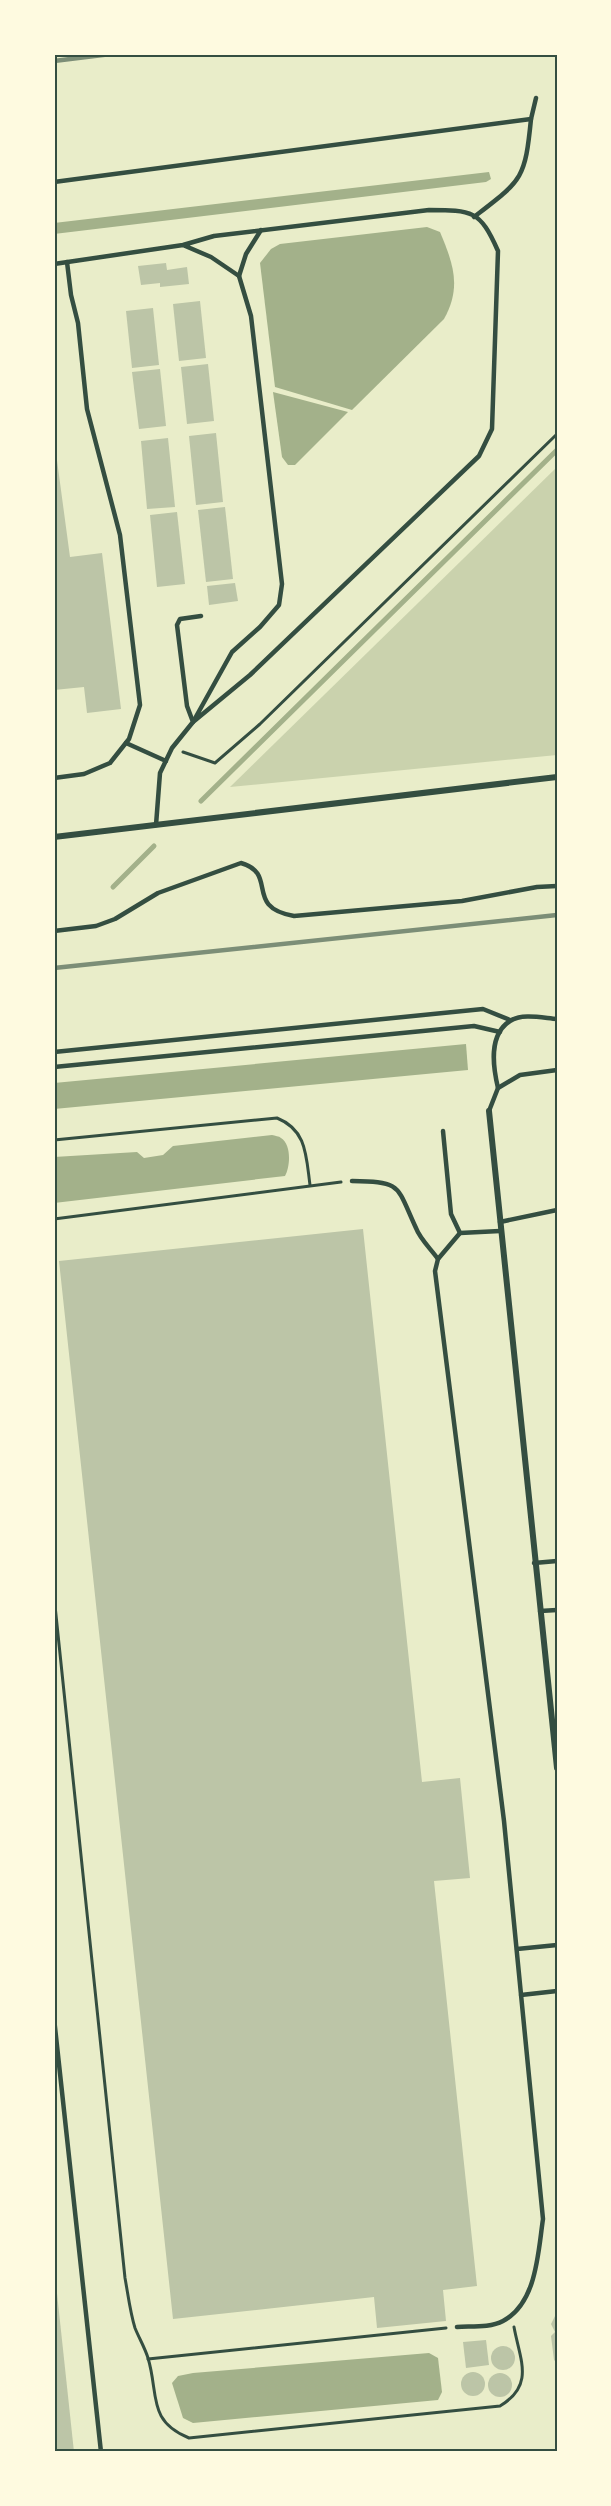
<svg xmlns="http://www.w3.org/2000/svg" width="611" height="2506" viewBox="0 0 611 2506" font-family="Montserrat,sans-serif">
<style>
.green{fill:#cad2ad}
.water{fill:#a3b18a}
.lines{fill:none;stroke-linecap:round;stroke-linejoin:round}
.stream{stroke:#a3b18a;stroke-width:5}
.building{fill:#bcc5a7}
.path{stroke:#344e41;stroke-width:3}
.service{stroke:#344e41;stroke-width:4.5}
.minor{stroke:#344e41;stroke-width:6}
.rail{stroke:#7c8e77;stroke-width:4.5}
.neatline{fill:none;stroke:#344e41;stroke-width:2}
</style>
<rect width="100%" height="100%" fill="#e9edc9"/>
<path class="green" d="M 557,467 L 557,755 L 230,787 Z"/>
<g class="water">
<path d="M 489,172 L 491,179 L 486,182 L 54,234 L 54,223 Z"/>
<path d="M 427,227 L 440,232 C 453,263 462,287 444,319 L 352,410 L 275,387 L 260,263 L 271,249 L 280,244 Z"/>
<path d="M 273,392 L 348,412 L 295,465 L 288,465 L 282,457 Z"/>
<path d="M 466,1044 L 468,1070 L 54,1109 L 54,1083 Z"/>
<path d="M 272,1135 C 275,1136 279,1136 281,1138 C 292,1145 290,1167 285,1176 L 54,1203 L 54,1157 L 137,1152 L 144,1158 L 163,1155 L 173,1146 Z"/>
<path d="M 429,2353 L 438,2358 L 442,2392 L 438,2400 L 193,2423 L 183,2418 L 172,2383 L 178,2376 L 193,2373 Z"/>
</g>
<g class="lines">
<g class="stream">
<path d="M 201,801 L 557,450"/>
<path d="M 113,887 L 154,846"/>
</g>
</g>
<g class="building">
<path d="M 166,263 L 167,270 L 187,267 L 189,284 L 160,287 L 160,283 L 141,285 L 138,266 Z"/>
<path d="M 200,301 L 206,358 L 179,361 L 173,304 Z"/>
<path d="M 153,308 L 159,365 L 132,368 L 126,311 Z"/>
<path d="M 208,364 L 214,421 L 187,424 L 181,367 Z"/>
<path d="M 160,369 L 166,426 L 139,429 L 132,372 Z"/>
<path d="M 216,433 L 223,502 L 196,505 L 189,436 Z"/>
<path d="M 54,438 L 70,557 L 102,553 L 121,709 L 87,713 L 84,687 L 54,690 Z"/>
<path d="M 168,438 L 175,507 L 147,509 L 141,441 Z"/>
<path d="M 225,507 L 233,579 L 206,582 L 198,510 Z"/>
<path d="M 177,512 L 185,584 L 157,587 L 150,515 Z"/>
<path d="M 235,583 L 238,601 L 209,605 L 207,586 Z"/>
<path d="M 363,1229 L 422,1782 L 460,1778 L 470,1878 L 434,1881 L 477,2286 L 443,2290 L 446,2321 L 377,2328 L 374,2297 L 173,2319 L 59,1261 Z"/>
<path d="M 54,2284 L 56,2284 L 74,2452 L 54,2452 Z"/>
<path d="M 557,2312 L 557,2363 L 554,2360 L 551,2336 L 555,2332 L 551,2324 Z"/>
<path d="M 486,2340 L 489,2365 L 466,2368 L 463,2342 Z"/>
<circle cx="503" cy="2358" r="12"/>
<circle cx="473" cy="2384" r="12"/>
<circle cx="500" cy="2385" r="12"/>
</g>
<g class="lines">
<g class="path">
<path d="M 183,752 L 215,763 L 260,724 L 557,434"/>
<path d="M 54,1140 L 277,1118 C 307,1130 306,1156 310,1185"/>
<path d="M 54,1219 L 341,1182"/>
<path d="M 54,1596 L 125,2278 C 128,2294 130,2312 135,2328 C 139,2338 145,2348 148,2358 C 159,2394 147,2421 189,2438 L 500,2406 C 535,2385 520,2360 514,2327"/>
<path d="M 148,2359 L 446,2328"/>
</g>
<g class="service">
<path d="M 54,182 L 531,119 L 536,98"/>
<path d="M 474,217 C 522,180 525,180 531,119"/>
<path d="M 54,264 L 183,245 L 214,236 L 429,210 C 472,210 480,210 498,251 L 492,429 L 479,456 L 250,675 L 193,722 L 232,652 L 260,627 L 279,605 L 282,584 L 251,316 L 239,276 L 211,257 L 183,245"/>
<path d="M 239,276 L 246,254 L 261,230"/>
<path d="M 126,743 L 166,761"/>
<path d="M 54,778 L 84,774 L 110,763 L 129,739 L 140,705 L 120,535 L 87,409 L 78,323 L 71,295 L 67,262"/>
<path d="M 156,825 L 160,773 L 172,748 L 193,722 L 187,706 L 177,625 L 180,619 L 201,616"/>
<path d="M 54,931 L 96,926 L 115,919 L 158,893 L 241,863 C 279,874 243,907 294,916 L 462,901 L 537,887 L 557,886"/>
<path d="M 54,1052 L 483,1009 L 510,1020"/>
<path d="M 54,1067 L 474,1026 L 500,1032"/>
<path d="M 498,1088 C 493,1067 488,1035 510,1021 C 522,1013 543,1018 557,1019"/>
<path d="M 489,1111 L 498,1088 L 520,1075 L 557,1070"/>
<path d="M 443,1131 L 451,1214 L 460,1233 L 500,1231"/>
<path d="M 352,1181 C 403,1182 396,1185 416,1228 C 420,1239 431,1249 438,1259"/>
<path d="M 500,1222 L 557,1210"/>
<path d="M 534,1563 L 557,1561"/>
<path d="M 540,1611 L 557,1610"/>
<path d="M 517,1949 L 557,1945"/>
<path d="M 521,1995 L 557,1991"/>
<path d="M 54,2018 L 101,2452"/>
<path d="M 457,2327 C 471,2326 490,2328 503,2321 C 537,2303 538,2252 543,2219 L 504,1821 L 435,1271 L 438,1259 L 460,1233"/>
</g>
<g class="minor">
<path d="M 54,837 L 557,777"/>
<path d="M 489,1111 L 557,1768"/>
</g>
<g class="rail">
<path d="M 54,61 L 111,54"/>
<path d="M 54,968 L 557,915"/>
</g>
</g>
<rect width="611" height="2506" fill="none" stroke="#fefae0" stroke-width="111"/>
<rect x="56" y="56" width="500" height="2394" class="neatline"/>
</svg>
